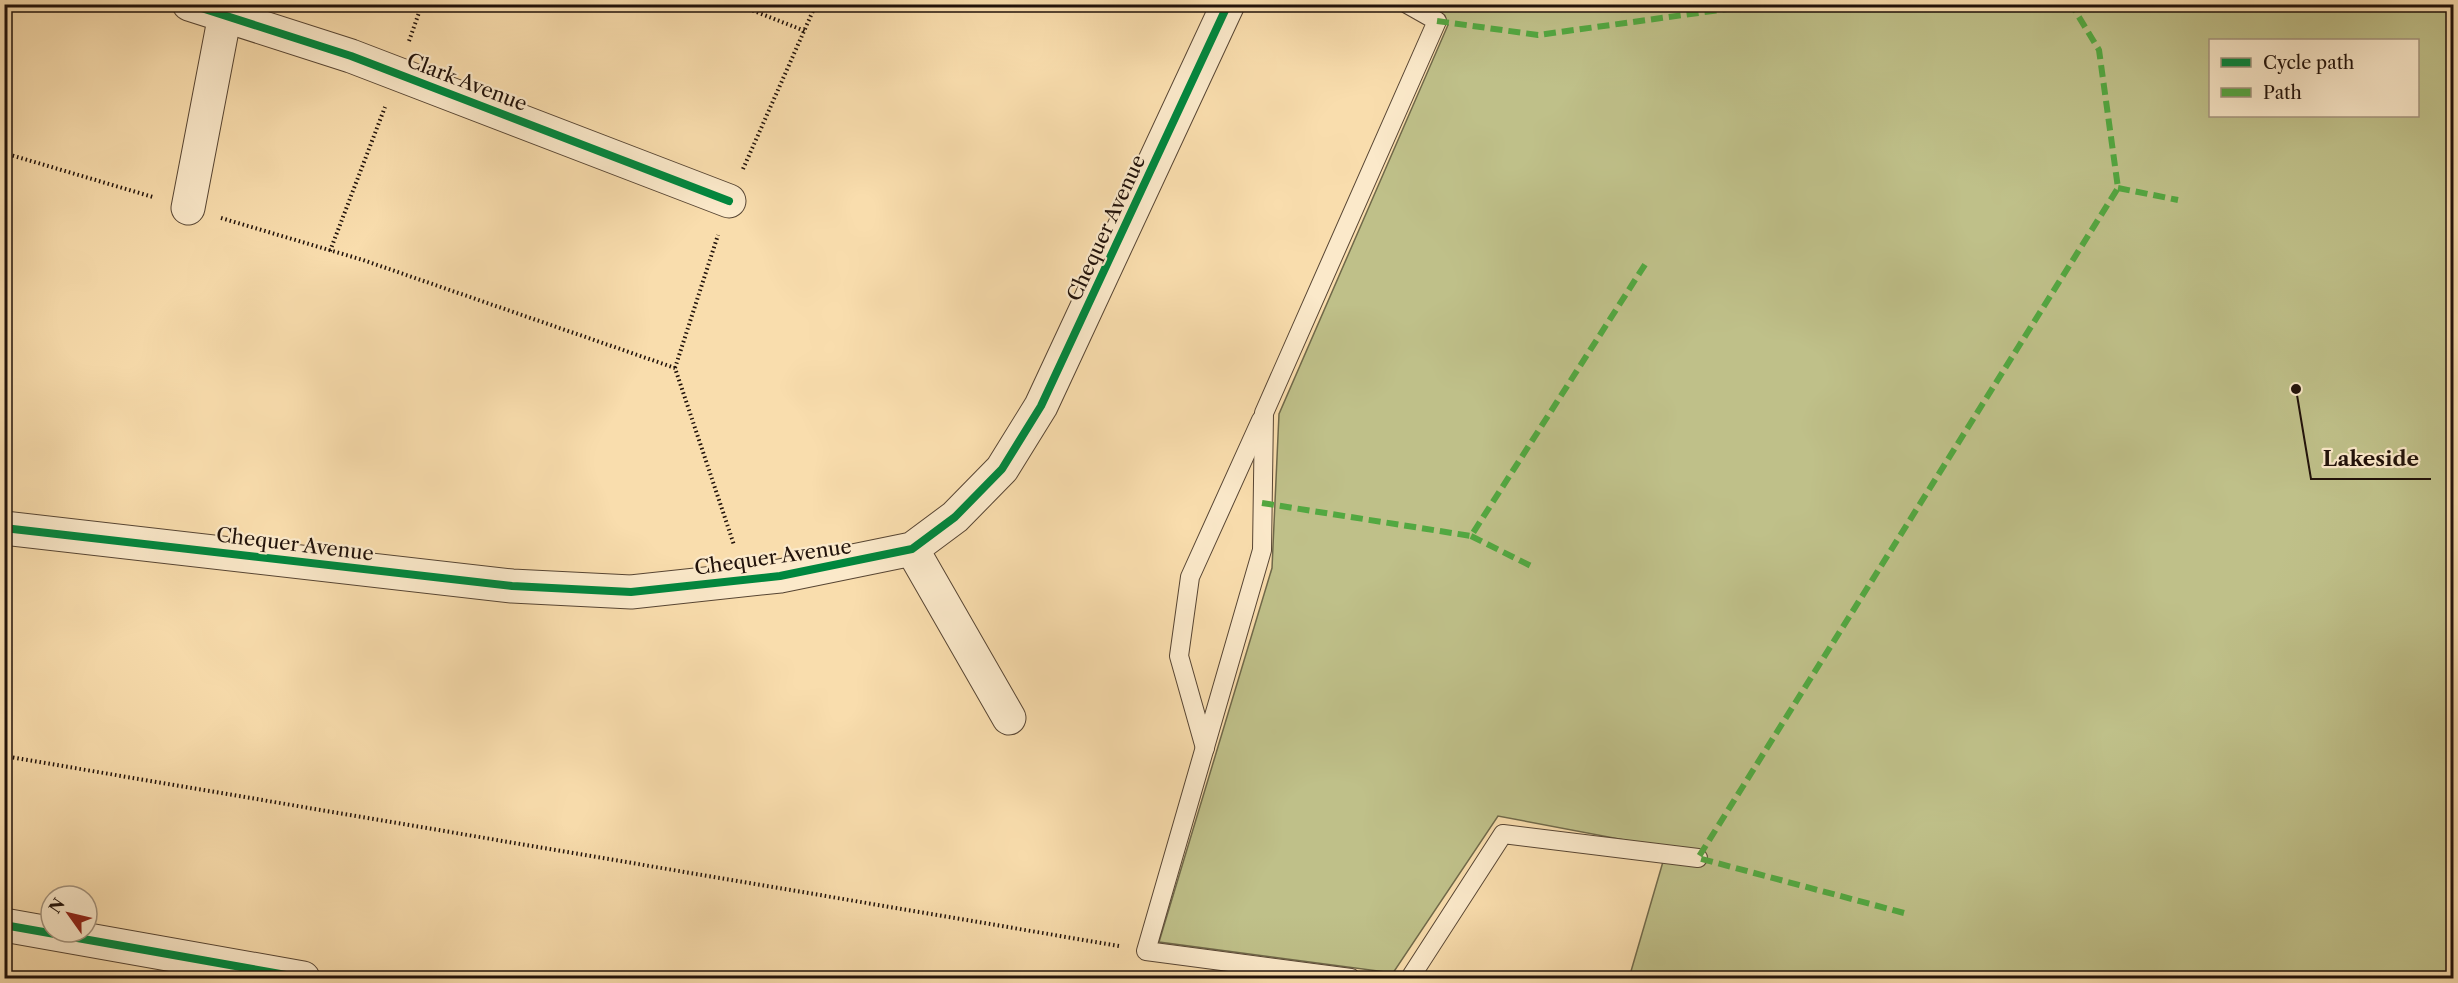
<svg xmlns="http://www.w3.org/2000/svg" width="2458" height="983" viewBox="0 0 2458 983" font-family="'Libre Caslon Text',serif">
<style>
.green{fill:#bfc089;stroke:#70694a;stroke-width:1.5;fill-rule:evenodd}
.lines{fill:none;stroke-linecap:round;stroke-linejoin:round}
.lane-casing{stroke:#574533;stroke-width:20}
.street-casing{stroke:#574533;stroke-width:35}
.path{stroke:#21120a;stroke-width:4;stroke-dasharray:1.5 3;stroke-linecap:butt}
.lane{stroke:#fbe9ca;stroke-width:18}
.street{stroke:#fbe9ca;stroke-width:33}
.quiet{stroke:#52a841;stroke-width:6;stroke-dasharray:12 6;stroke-linecap:butt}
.cycleway-casing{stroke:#fbe9ca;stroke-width:11}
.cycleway{stroke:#00873e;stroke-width:8}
.labels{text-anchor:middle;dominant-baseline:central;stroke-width:4.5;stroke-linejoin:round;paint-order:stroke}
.street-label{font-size:20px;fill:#21120a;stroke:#fbe9ca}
.leader{fill:none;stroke:#21120a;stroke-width:2}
.callout-dot{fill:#21120a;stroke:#fbe9ca;stroke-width:2}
.callout-label{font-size:21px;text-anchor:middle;font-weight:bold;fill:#21120a;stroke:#fbe9ca;stroke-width:4.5;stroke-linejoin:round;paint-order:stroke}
</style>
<rect width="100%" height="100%" fill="#f9ddad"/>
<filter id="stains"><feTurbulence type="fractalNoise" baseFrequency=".00333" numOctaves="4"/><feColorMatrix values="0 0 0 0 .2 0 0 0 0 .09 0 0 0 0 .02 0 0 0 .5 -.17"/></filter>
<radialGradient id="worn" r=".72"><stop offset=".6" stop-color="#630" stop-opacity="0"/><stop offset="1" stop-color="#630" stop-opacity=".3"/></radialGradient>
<path class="green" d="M 1431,5 L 2453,5 L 2453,978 L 1629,978 L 1667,848 L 1498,816 L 1393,973 L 1159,942 L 1272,568 L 1279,414 L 1448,25 ZM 2210,40 L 2418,40 L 2418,116 L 2210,116 Z"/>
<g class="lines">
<defs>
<g id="lane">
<path d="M 1205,748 L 1179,656 L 1190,577 L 1261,420"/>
<path d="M 1351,978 L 1146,951 L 1262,550 L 1264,413 L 1437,21 L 1407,4"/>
<path d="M 1410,978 L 1503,834 L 1698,858"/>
</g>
<g id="street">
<path d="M 189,4 L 351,56 L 729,201"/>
<path d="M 188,208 L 227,4"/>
<path d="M 4,528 L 512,586 L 631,592 L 780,576 L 912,549 L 955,517 L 1002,469 L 1041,406 L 1228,4"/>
<path d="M 912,549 L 1009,718"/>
<path d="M 4,925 L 303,978"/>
</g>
</defs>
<use href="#lane" class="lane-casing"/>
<use href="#street" class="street-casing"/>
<g class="path">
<path d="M 736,4 L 805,31"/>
<path d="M 4,23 L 10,4"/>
<path d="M 409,41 L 422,4"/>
<path d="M 4,153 L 153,197"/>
<path d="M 743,169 L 816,4"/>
<path d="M 221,218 L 363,260 L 675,368 L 734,545"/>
<path d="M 330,251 L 385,107"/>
<path d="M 675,368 L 718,235"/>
<path d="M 4,756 L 1119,946"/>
</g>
<use href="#lane" class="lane"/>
<use href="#street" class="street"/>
<g class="quiet">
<path d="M 1727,9 L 1759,4"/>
<path d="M 1437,21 L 1538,35 L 1727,9 L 1731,4"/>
<path d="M 2118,188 L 2178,200"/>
<path d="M 1262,503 L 1471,536 L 1646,263"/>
<path d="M 1471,536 L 1533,567"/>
<path d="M 1904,913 L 1698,858 L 2118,188 L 2099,50 L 2071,4"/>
</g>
<defs>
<g id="cycleway">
<path d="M 189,4 L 351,56 L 729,201"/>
<path d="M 4,528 L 512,586 L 631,592 L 780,576 L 912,549 L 955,517 L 1002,469 L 1041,406 L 1228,4"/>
<path d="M 4,925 L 303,978"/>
</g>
</defs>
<use href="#cycleway" class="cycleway-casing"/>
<use href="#cycleway" class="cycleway"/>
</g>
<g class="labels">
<g class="street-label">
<text transform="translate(467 82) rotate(21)">Clark Avenue</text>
<text transform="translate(1106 228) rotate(-65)">Chequer Avenue</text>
<text transform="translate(295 544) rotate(7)">Chequer Avenue</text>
<text transform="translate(773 557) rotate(-8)">Chequer Avenue</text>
</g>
</g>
<path class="leader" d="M2296 389L2311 479H2431"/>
<circle class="callout-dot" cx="2296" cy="389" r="6"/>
<g class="callout-label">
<text x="2371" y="466">Lakeside</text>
</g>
<rect width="2458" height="983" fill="none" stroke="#f9ddad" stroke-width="24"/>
<rect x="6" y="6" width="2446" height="971" fill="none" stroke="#21120a" stroke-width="3"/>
<rect x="12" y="12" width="2434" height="959" fill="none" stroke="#21120a" stroke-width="1.5"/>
<rect x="2209" y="39" width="210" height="78" fill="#fbe9ca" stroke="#a4937d" stroke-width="1.5"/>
<rect x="2221" y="58" width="30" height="9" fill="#00873e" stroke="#a4937d" stroke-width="1.5"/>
<text x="2263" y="69" font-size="18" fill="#21120a">Cycle path</text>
<rect x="2221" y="88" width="30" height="9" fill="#52a841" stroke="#a4937d" stroke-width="1.5"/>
<text x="2263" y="99" font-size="18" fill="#21120a">Path</text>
<g transform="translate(69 914) rotate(304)"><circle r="28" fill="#fbe9ca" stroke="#a4937d" stroke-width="1.5"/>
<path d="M0-4.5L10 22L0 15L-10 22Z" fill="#8f2418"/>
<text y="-9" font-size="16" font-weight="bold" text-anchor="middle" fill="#21120a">N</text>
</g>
<rect width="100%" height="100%" filter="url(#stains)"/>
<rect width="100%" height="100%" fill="url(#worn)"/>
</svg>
